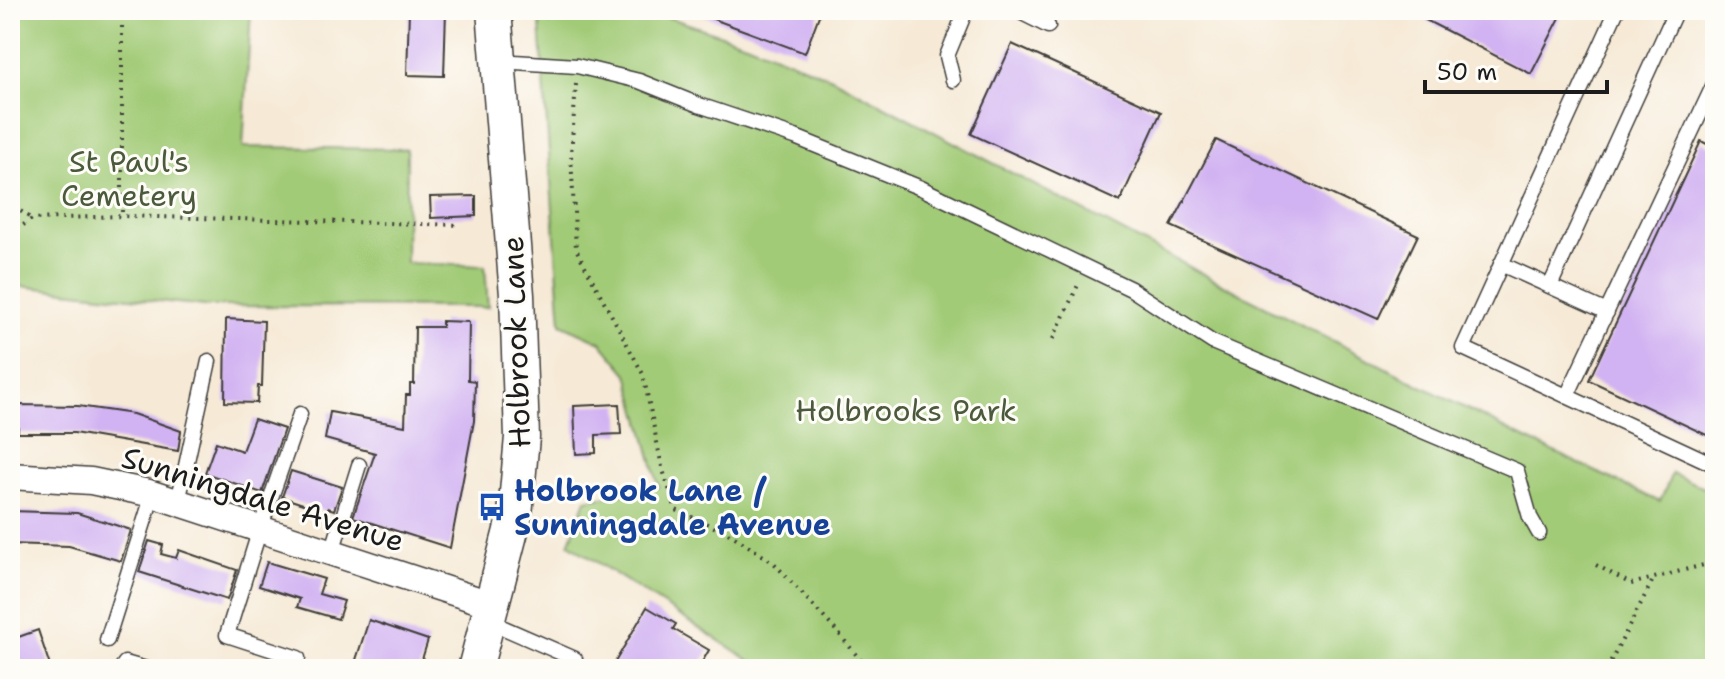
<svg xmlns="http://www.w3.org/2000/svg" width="1725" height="679" viewBox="0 0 1725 679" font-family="'Shantell Sans',sans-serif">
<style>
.green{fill:#a2cb77;stroke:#5f744a;stroke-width:2}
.building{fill:#d1b2f2}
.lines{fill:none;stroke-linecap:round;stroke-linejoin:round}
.service-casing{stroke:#3d3b38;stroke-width:17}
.minor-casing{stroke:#3d3b38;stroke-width:29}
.tertiary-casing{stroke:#3d3b38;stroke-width:37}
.path{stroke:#3d3b38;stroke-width:4;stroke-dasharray:2 6;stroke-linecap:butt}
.service{stroke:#fff;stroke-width:14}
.minor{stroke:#fff;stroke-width:26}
.tertiary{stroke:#fff;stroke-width:34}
.labels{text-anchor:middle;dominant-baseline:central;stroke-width:6;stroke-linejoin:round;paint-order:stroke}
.park-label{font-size:30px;fill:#4b593c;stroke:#fdfcf7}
.street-label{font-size:30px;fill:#1c1c1c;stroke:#fdfcf7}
.transit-label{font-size:30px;font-weight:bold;fill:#164399;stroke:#fdfcf7;text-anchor:start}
</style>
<rect width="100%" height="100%" fill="#fdfcf7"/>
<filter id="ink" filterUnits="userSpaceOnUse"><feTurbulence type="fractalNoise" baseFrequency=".0125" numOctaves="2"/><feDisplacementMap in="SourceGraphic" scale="16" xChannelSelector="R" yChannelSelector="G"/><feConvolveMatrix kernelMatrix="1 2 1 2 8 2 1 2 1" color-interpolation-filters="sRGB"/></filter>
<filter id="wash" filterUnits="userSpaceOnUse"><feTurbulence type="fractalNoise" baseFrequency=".006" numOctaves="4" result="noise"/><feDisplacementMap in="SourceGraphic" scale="32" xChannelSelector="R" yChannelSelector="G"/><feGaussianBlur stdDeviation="1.8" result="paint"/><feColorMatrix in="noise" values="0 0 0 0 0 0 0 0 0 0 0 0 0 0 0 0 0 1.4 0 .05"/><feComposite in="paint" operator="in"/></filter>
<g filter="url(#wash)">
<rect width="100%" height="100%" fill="#f6e9d5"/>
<g class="green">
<path d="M 10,10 L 251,10 L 243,147 L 407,149 L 406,263 L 485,266 L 488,307 L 205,306 L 10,285 Z"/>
<path d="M 539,10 L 652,12 L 746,43 L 832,78 L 1239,293 L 1516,434 L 1660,502 L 1672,473 L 1715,493 L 1715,669 L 763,669 L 569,544 L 586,500 L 659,487 L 628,374 L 601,342 L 561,324 Z"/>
</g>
<g id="blocks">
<g class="building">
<path d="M 409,10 L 446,10 L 444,76 L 407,75 Z"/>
<path d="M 695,10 L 821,10 L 805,53 L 694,12 Z"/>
<path d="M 1406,10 L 1564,10 L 1531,74 Z"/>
<path d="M 1012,44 L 1161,112 L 1120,202 L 971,134 Z"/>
<path d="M 1216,140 L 1418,235 L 1378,319 L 1171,226 Z"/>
<path d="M 1701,141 L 1715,148 L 1715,439 L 1589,380 Z"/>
<path d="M 476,196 L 476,216 L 431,218 L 430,197 Z"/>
<path d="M 226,319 L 264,321 L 262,386 L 258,386 L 257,403 L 225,402 Z"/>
<path d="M 442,321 L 469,322 L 468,380 L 475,381 L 474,421 L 450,548 L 353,517 L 375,453 L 325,439 L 330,412 L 405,426 L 406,395 L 410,395 L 410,384 L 414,384 L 415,327 L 442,327 Z"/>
<path d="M 619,404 L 621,434 L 596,435 L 596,453 L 576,454 L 574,406 Z"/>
<path d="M 18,405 L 78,406 L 133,414 L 181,431 L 178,451 L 74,433 L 18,433 Z"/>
<path d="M 254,419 L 284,429 L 262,493 L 205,473 L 216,442 L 242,451 Z"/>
<path d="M 291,471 L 342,487 L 334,510 L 328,508 L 327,512 L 282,497 Z"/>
<path d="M 10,511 L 77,513 L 131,530 L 121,561 L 69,546 L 10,544 Z"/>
<path d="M 149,541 L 163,545 L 161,554 L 176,558 L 179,550 L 237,570 L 227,600 L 139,572 Z"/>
<path d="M 267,562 L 324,579 L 319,594 L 344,601 L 338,619 L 297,607 L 300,599 L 259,586 Z"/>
<path d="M 647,607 L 676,624 L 673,629 L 709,650 L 698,669 L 611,669 Z"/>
<path d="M 369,620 L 428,640 L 419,669 L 353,669 Z"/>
<path d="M 38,630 L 51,669 L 17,669 L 10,640 Z"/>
</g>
</g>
</g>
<g filter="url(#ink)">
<use href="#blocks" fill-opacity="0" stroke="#3d3b38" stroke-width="2"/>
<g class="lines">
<defs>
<g id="service">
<path d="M 1016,10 L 1048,26"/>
<path d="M 1617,10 L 1463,348 L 1715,465"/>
<path d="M 498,61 L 577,66 L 639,81 L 699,105 L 795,137 L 921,188 L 1131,289 L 1212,342 L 1517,471 L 1530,517 L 1539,533"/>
<path d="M 953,80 L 947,56 L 966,10"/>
<path d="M 1501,264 L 1607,312"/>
<path d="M 1550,286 L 1676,10"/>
<path d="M 1567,396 L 1715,82"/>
<path d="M 178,502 L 209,361"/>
<path d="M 332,552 L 359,465"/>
<path d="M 488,621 L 575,659"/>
<path d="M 107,640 L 153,494"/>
<path d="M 298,658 L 227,635 L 260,529 L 300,414"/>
<path d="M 121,669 L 125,663 L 146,669"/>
</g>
<path id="minor" d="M 10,476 L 91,481 L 149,493 L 493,605"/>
<path id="tertiary" d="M 475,669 L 515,515 L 522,437 L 517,295 L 494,10"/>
</defs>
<use href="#service" class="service-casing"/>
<use href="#minor" class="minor-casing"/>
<use href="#tertiary" class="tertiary-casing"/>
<g class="path">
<path d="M 122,10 L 122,216"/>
<path d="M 576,84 L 571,155 L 576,249 L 643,374 L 662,467 L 676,510 L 732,535 L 774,563 L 840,635 L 868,669"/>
<path d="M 10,200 L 13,206 L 32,219"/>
<path d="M 10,234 L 32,219 L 122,216 L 461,225"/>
<path d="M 1053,339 L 1078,285"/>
<path d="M 1596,565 L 1631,584 L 1715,562"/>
<path d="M 1520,669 L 1521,668"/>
<path d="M 1607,669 L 1654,578"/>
</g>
<use href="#service" class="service"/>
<use href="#minor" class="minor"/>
<use href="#tertiary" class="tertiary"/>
</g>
</g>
<defs>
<symbol id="bus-bare" viewBox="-9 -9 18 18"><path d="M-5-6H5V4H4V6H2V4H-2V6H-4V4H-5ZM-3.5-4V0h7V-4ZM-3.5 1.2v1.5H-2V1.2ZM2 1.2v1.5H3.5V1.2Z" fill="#1a4fb4" stroke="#fdfcf7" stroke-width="2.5" paint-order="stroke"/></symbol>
</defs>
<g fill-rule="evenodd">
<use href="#bus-bare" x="472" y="487" width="40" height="40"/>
</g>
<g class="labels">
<g class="park-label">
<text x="129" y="161">St Paul's<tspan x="129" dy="34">Cemetery</tspan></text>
<text x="906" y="410">Holbrooks Park</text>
</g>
<g class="street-label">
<text transform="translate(516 342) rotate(-92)">Holbrook Lane</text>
<text transform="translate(263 499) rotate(17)">Sunningdale Avenue</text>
</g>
<g class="transit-label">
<text x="514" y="490">Holbrook Lane /<tspan x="514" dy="34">Sunningdale Avenue</tspan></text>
</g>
</g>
<rect width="1725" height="679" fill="none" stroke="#fdfcf7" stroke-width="40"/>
<path d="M1425 80v12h182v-12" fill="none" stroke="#1c1c1c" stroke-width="4"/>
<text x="1437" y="80" font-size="24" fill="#1c1c1c" stroke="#fdfcf7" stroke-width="6" paint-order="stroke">50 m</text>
</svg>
